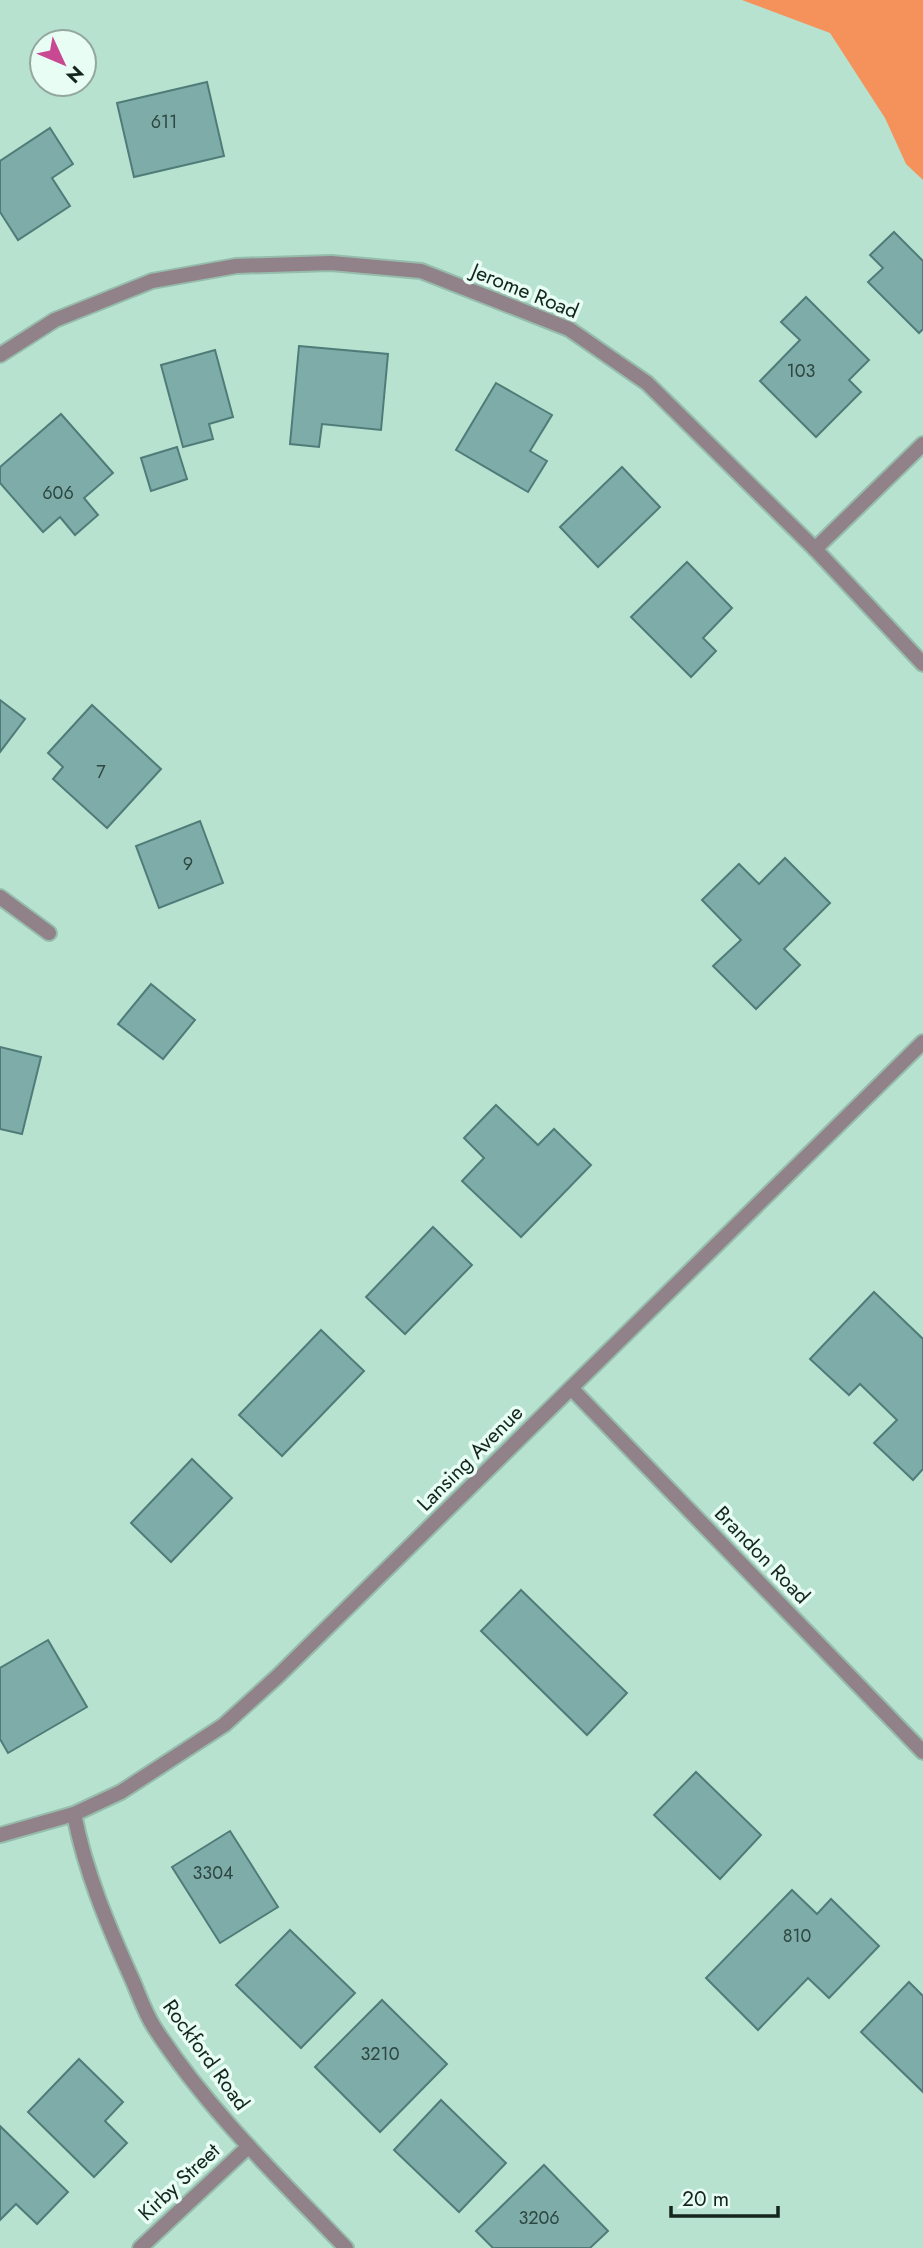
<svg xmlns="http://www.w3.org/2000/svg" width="923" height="2248" viewBox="0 0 923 2248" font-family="Jost,sans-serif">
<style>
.green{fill:#f5925b}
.building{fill:#7eaca8;stroke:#4f7c78;stroke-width:2}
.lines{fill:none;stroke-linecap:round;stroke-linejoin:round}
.minor-casing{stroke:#96bcac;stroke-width:18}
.minor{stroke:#918188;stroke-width:14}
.labels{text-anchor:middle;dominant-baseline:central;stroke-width:7;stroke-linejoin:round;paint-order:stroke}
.number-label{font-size:18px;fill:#2e4740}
.street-label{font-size:21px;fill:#14251e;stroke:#e8fdf4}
</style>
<rect width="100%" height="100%" fill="#b7e2d0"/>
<path class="green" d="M 742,0 L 923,0 L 923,180 L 906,164 L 885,118 L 830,33 Z"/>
<g class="building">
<path d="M 207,82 L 224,156 L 134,177 L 117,103 Z"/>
<path d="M 50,128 L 73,164 L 52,178 L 70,206 L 18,240 L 0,212 L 0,161 Z"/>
<path d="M 894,232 L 923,261 L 923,329 L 919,333 L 868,282 L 883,268 L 870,255 Z"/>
<path d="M 806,297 L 869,360 L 849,380 L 861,392 L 816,437 L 760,381 L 800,340 L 781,322 Z"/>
<path d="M 299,346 L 388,354 L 381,430 L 322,424 L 319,447 L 290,444 Z"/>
<path d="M 215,350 L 233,417 L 209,424 L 213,439 L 183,447 L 161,365 Z"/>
<path d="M 496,383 L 552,415 L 530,451 L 547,461 L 528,492 L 456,450 Z"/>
<path d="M 61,414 L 113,473 L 84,498 L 98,515 L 75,535 L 60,517 L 43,532 L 0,483 L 0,467 Z"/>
<path d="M 177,447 L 187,479 L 151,491 L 141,458 Z"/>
<path d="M 622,467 L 660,507 L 598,567 L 560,527 Z"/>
<path d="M 687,562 L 732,608 L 703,638 L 716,651 L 691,677 L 631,617 Z"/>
<path d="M 0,700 L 25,719 L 0,752 Z"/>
<path d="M 92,705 L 161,769 L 107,828 L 53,779 L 63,767 L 48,753 Z"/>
<path d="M 200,821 L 223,883 L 159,908 L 136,846 Z"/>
<path d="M 785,858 L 830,903 L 784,949 L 800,965 L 756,1009 L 713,966 L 741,940 L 702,900 L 739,864 L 759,884 Z"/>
<path d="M 151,984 L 195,1020 L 163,1059 L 118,1024 Z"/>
<path d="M 0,1047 L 41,1057 L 22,1134 L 0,1129 Z"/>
<path d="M 496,1105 L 538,1145 L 554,1129 L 591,1165 L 521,1237 L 462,1181 L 484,1158 L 464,1138 Z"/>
<path d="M 433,1227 L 472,1265 L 405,1334 L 366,1297 Z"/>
<path d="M 874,1292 L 923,1339 L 923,1469 L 913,1480 L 874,1443 L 897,1420 L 860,1384 L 849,1395 L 810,1359 Z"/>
<path d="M 321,1330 L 364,1371 L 282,1456 L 239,1415 Z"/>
<path d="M 192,1459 L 232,1498 L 171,1562 L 131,1523 Z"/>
<path d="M 521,1590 L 627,1693 L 587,1735 L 481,1631 Z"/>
<path d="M 48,1640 L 87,1707 L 8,1753 L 0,1739 L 0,1668 Z"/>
<path d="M 696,1772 L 761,1835 L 720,1879 L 654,1815 Z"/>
<path d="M 230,1831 L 278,1907 L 220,1943 L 172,1867 Z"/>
<path d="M 792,1890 L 817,1914 L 831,1899 L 879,1946 L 829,1998 L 808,1978 L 758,2030 L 706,1978 Z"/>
<path d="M 290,1930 L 355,1993 L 301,2048 L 236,1985 Z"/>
<path d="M 909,1982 L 923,1996 L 923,2092 L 861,2032 Z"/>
<path d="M 382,2000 L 447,2064 L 380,2132 L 315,2067 Z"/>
<path d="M 79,2059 L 123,2102 L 105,2121 L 127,2143 L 94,2177 L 28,2112 Z"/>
<path d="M 441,2100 L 506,2163 L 459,2212 L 394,2150 Z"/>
<path d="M 0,2126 L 68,2192 L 37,2224 L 16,2204 L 0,2220 Z"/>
<path d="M 544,2165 L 608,2231 L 590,2248 L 493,2248 L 476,2231 Z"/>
</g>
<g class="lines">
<defs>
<g id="minor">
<path d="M 0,355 L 55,320 L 152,281 L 236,266 L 331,263 L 421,271 L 569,329 L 647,383 L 815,549 L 923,664"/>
<path d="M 815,549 L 923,444"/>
<path d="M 0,897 L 49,933"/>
<path d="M 571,1388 L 923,1752"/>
<path d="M 74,1814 C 85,1871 108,1926 132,1979 C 139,1995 145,2013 154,2027 C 207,2109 279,2178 346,2248"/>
<path d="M 0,1835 L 74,1814 L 121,1792 L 224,1725 L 278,1676 L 923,1042"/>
<path d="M 140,2248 L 248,2147"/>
</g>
</defs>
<use href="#minor" class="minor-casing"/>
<use href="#minor" class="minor"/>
</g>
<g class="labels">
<g class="number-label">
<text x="164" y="122">611</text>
<text x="801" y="371">103</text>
<text x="58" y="493">606</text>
<text x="101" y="772">7</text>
<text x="188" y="864">9</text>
<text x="213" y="1873">3304</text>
<text x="797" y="1936">810</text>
<text x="380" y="2054">3210</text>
<text x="539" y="2218">3206</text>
</g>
<g class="street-label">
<text transform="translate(525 291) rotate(22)">Jerome Road</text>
<text transform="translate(470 1458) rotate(-45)">Lansing Avenue</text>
<text transform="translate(762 1555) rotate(46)">Brandon Road</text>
<text transform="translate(206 2055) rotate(54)">Rockford Road</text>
<text transform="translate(179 2182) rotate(-43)">Kirby Street</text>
</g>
</g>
<g transform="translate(63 63) rotate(134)"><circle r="33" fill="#e8fdf4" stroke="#93a79e" stroke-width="2"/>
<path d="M0-5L12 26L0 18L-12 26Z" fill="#c84892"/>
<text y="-10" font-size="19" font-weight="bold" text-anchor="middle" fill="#14251e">N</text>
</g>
<path d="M671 2206v10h107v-10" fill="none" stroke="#14251e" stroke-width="3.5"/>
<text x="682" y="2206" font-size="21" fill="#14251e" stroke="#e8fdf4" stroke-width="5" paint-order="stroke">20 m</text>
</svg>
